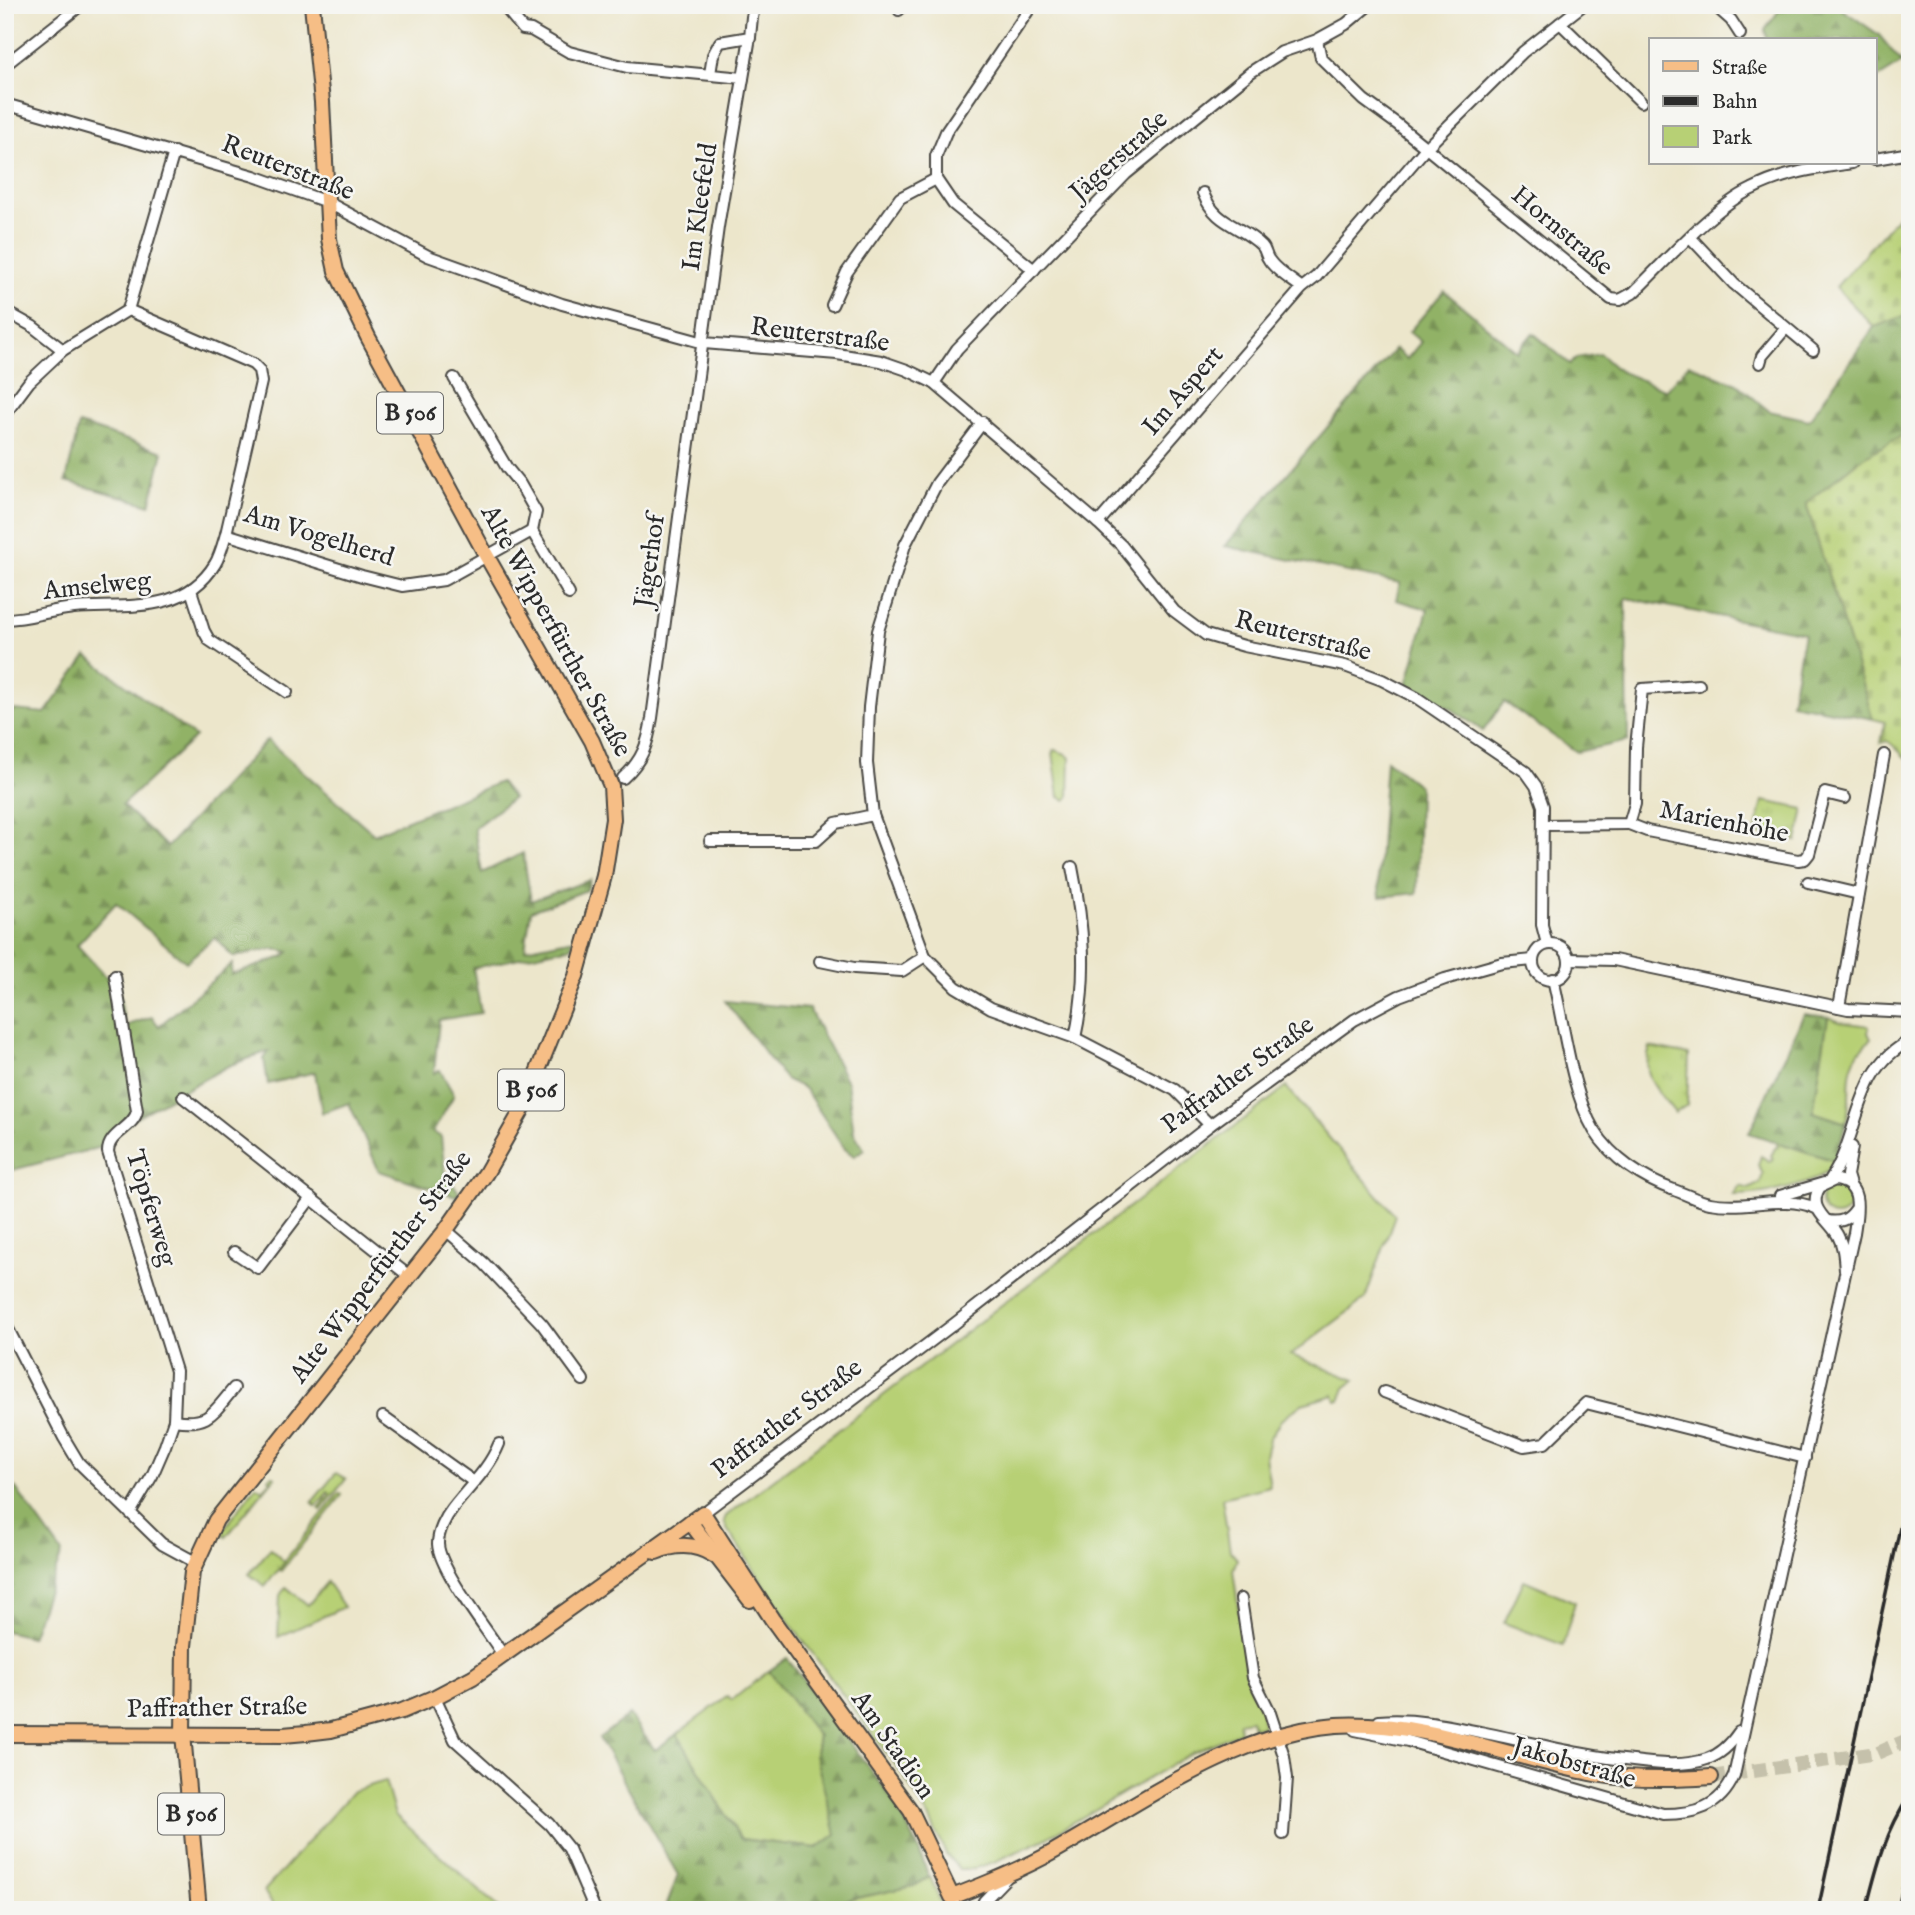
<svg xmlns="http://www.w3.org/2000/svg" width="1915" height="1915" viewBox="0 0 1915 1915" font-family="'IM FELL English',serif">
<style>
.green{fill:#b7d075;stroke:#717e50;stroke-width:2}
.forest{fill:url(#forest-firs);stroke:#5e6e48;stroke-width:2;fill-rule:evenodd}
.cemetery{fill:url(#cemetery-stones);stroke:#717e50;stroke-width:2}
.park{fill:url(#park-tufts);stroke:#717e50;stroke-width:2}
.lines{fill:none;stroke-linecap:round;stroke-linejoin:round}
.major-tunnel{stroke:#c5c1ab;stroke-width:14;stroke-dasharray:14 7;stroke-linecap:butt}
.minor-casing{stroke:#484743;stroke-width:14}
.major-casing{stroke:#484743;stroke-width:18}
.minor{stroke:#fff;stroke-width:10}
.major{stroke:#f6be86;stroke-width:14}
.rail{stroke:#2b2b2b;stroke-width:3.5}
.labels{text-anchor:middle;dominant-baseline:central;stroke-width:5;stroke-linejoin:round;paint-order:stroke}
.shield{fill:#f6f6f2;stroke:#686867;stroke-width:2}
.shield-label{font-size:24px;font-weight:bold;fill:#2b2b2b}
.street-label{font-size:26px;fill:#2b2b2b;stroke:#f6f6f2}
</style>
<defs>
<pattern id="forest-firs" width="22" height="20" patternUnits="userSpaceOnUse" patternTransform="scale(1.75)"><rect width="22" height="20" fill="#91b266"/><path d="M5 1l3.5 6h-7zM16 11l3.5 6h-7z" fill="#779154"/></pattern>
<pattern id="cemetery-stones" width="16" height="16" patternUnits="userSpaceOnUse" patternTransform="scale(1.75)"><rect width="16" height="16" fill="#b7d075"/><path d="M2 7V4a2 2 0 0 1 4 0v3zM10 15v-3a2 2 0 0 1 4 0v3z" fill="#9eb365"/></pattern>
<pattern id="park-tufts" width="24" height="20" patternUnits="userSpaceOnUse" patternTransform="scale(1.75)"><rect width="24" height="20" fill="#b7d075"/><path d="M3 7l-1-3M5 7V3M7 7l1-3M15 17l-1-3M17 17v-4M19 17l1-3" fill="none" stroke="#9eb365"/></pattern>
</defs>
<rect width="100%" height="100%" fill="#f6f6f2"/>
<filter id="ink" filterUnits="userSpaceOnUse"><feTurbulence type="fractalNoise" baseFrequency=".0143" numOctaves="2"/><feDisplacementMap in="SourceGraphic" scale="14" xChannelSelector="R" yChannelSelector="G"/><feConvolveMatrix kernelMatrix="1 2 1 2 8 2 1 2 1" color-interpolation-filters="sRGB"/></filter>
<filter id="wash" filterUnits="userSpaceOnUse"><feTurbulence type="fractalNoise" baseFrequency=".00686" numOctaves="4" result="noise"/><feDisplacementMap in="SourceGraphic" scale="28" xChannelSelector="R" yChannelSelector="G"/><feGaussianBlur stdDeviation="1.57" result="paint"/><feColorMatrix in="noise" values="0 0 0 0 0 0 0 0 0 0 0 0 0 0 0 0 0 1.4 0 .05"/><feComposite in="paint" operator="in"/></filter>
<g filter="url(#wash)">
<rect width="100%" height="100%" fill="#ece6cb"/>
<g class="green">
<path d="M 1055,750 L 1066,754 L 1070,758 L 1069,797 L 1066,800 L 1059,797 L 1053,753 Z"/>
<path d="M 1828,1017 L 1840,1022 L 1869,1026 L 1868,1033 L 1871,1039 C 1838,1067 1855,1090 1846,1123 L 1813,1112 Z"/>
<path d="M 1286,1087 L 1395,1215 L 1365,1299 L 1291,1355 L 1355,1380 L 1345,1388 L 1340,1401 L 1336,1401 L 1334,1395 L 1302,1404 L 1281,1420 L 1269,1439 L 1265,1456 L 1270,1486 L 1222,1498 L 1230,1551 L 1237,1559 L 1233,1570 L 1249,1685 L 1262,1710 L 1262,1726 L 1253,1728 L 1251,1720 L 1239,1722 L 1240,1732 L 1192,1753 L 1043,1840 L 994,1862 L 972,1869 L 959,1869 L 946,1854 L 929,1817 L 902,1774 L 790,1623 L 727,1529 L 724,1521 L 726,1516 Z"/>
<path d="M 1776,1142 L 1835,1161 C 1823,1187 1759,1195 1733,1195 L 1740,1186 L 1749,1189 L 1760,1183 L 1763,1174 L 1758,1165 L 1761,1156 L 1769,1161 L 1773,1159 L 1771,1156 L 1775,1148 L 1778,1147 Z"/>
<circle cx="1836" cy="1201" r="15"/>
<path d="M 336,1473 L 346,1479 L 321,1510 L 319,1508 L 330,1494 L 328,1492 L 316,1506 L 312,1502 Z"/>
<path d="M 272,1475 L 275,1477 L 226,1537 L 221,1533 L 256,1486 L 263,1490 L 271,1480 L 269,1478 Z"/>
<path d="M 339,1493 L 342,1495 L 281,1571 L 278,1569 Z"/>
<path d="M 1524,1580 L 1575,1602 L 1563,1645 L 1504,1623 Z"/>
<path d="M 327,1582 L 344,1607 L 278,1637 L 280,1595 L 286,1587 L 308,1605 Z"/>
<path d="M 769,1671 L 818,1736 L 815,1754 L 837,1834 L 817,1848 L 741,1839 L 677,1734 L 728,1696 L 732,1700 Z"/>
<path d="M 385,1781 L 395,1815 L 501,1910 L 276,1910 L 264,1891 L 353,1791 Z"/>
<path d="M 930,1877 L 944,1910 L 826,1910 L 833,1903 L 914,1886 Z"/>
</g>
<g class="forest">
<path d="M 1783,5 L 1836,5 L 1879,35 L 1902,63 L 1875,80 L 1875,40 L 1767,40 L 1765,30 Z"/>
<path d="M 1444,291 L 1517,352 L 1533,333 L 1570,364 L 1577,358 L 1600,354 L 1619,371 L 1666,390 L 1689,364 L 1737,384 L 1769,411 L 1809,420 L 1874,327 L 1910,314 L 1910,431 L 1859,460 L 1806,503 L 1873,719 L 1791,703 L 1804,633 L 1626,598 L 1628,741 L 1577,752 L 1504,702 L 1483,731 L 1452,709 L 1407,685 L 1428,609 L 1396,600 L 1400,583 L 1225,546 L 1395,349 L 1407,359 L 1421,342 L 1409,332 Z"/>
<path d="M 79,424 L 163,452 L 150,505 L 66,481 Z"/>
<path d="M 87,656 L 195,737 L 122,805 L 167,847 L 267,740 L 374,834 L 500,782 L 513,798 L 474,828 L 482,873 L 523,853 L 531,901 L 590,880 L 587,890 L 531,911 L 525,949 L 573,939 L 571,947 L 473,968 L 481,1013 L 439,1020 L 434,1073 L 440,1070 L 454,1095 L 433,1132 L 441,1137 L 445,1174 L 459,1192 L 456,1196 L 379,1171 L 349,1103 L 322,1113 L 315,1072 L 268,1084 L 264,1059 L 269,1051 L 228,1066 L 134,1118 L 101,1147 L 5,1172 L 5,709 L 45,713 ZM 116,903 L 186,962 L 215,937 L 233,957 C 251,954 272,945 289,952 L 283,957 L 231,975 L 232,964 L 159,1026 L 152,1017 L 125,1026 L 115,971 L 107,978 L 77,945 Z"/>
<path d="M 1386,760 L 1419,786 L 1417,893 L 1380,897 L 1378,877 Z"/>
<path d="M 725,1001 L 809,1009 L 847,1082 L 854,1133 L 864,1149 L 854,1156 L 845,1149 L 804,1088 L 785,1079 Z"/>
<path d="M 1804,1014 L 1828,1017 L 1813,1112 L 1846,1123 L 1835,1161 L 1749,1133 Z"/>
<path d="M 15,1487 L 62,1553 L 31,1637 L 5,1631 L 5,1493 Z"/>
<path d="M 787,1658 L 893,1800 L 916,1843 L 929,1877 L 914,1886 L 833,1903 L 826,1910 L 665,1910 L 678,1875 L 599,1738 L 629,1715 L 655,1750 L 677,1734 L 741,1839 L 817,1848 L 836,1834 L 815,1754 L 818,1736 L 769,1671 Z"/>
</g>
<g class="cemetery">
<path d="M 1898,216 L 1910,226 L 1910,314 L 1874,327 L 1836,287 Z"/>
<path d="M 1910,431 L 1910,761 C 1901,755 1896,746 1887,741 L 1881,743 L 1885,722 L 1873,719 L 1806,503 L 1859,460 Z"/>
</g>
<g class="park">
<path d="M 1763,801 L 1804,809 L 1797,841 L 1755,833 Z"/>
<path d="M 1650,1047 L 1689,1055 L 1687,1105 L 1675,1113 C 1659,1092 1640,1077 1650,1047 Z"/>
<path d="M 270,1549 L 285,1562 L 265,1586 L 249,1574 Z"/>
</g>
</g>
<g filter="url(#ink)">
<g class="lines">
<path class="major-tunnel" d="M 1711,1777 L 1877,1753 L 1910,1739"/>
<defs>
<g id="minor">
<path d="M 503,5 L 523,29 L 531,30 L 569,52 L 627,67 L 743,78"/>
<path d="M 1714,5 L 1731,20 L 1740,34"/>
<path d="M 899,10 L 903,5"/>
<path d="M 1560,23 L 1641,102"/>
<path d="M 1317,40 L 1321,58 L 1364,100 L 1397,124 L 1611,299 L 1620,300 L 1633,293 C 1666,261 1712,208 1752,189 C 1783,173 1817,168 1852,163"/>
<path d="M 5,65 L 81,5"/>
<path d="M 710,74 L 713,55 L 720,42 L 750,37 L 752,17 L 755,5"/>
<path d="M 5,104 L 254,176 L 327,202 L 428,256 L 562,304 L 704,343 L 837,354 L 881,361 L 907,370 L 934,383 L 1098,523 L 1121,545 L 1174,611 L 1206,635 L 1244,646 L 1345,666 L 1382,680 L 1417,698 L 1526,772 L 1536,786 L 1543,806 L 1542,925 L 1547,944"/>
<path d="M 174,152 L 128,310 L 253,364 L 259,370 L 261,382 L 226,534 L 362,576 L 402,586 L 444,580 L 532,531"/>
<path d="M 1875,159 L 1910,153"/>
<path d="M 936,179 L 953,204 L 1034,270"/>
<path d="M 1203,193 C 1216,226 1240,224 1262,246 C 1266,250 1265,255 1269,260 C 1276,271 1292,280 1302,288"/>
<path d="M 1691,238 L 1734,284 L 1813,350"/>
<path d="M 832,305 L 847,272 L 900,198 L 936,179 L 936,156 L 946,132 L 1032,5"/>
<path d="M 5,311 L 32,326 L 63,350"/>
<path d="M 1760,363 L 1762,356 L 1786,328"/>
<path d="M 454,378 L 507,468 L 520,484 L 536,512 L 532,531 L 569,594"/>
<path d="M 934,383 L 957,349 L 1126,174 L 1251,72 L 1282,52 L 1317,40 L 1346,24 L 1369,5"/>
<path d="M 5,414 L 29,382 L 63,350 L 128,310"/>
<path d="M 983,422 L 937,483 L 905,545 L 878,631 L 869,707 L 867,763 L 873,815 L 925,956 L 956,987 L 991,1008 L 1075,1038 L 1175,1090 L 1210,1125"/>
<path d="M 1098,523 L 1302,288 L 1316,277 L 1426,148 L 1523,52 L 1583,5"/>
<path d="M 191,590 L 204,631 L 209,640 L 287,692"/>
<path d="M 5,619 C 29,619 51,610 74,608 C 125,604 184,615 215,564 C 220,556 223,544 226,534"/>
<path d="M 623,778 C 643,760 648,743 652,718 L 718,227 L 750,37"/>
<path d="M 1629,824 L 1647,831 L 1798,860 L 1805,859 L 1809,854 L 1825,793 L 1845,798"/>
<path d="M 1543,825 L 1629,824 L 1635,804 L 1636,747 L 1642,689 L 1699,685"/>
<path d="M 710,841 L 816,841 L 836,823 L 873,815"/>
<path d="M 1072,867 C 1084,926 1088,979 1075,1038"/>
<path d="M 1808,882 L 1859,894"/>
<circle cx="1551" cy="962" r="18"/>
<path d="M 1569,959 L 1614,960 L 1848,1009 L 1910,1012"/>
<path d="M 820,961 L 854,968 L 902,971 L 925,956"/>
<path d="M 115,976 L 137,1111 C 134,1128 108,1133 108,1152 L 176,1371 L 174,1420 L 165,1446 L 152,1476 L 130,1513"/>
<path d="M 1553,979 C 1564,1024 1571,1091 1594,1130 C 1612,1159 1643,1179 1674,1190 C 1686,1194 1698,1201 1710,1203 C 1746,1210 1781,1194 1816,1208"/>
<path d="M 1839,1007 L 1884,755"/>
<path d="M 183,1097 L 409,1276"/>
<path d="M 1830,1180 C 1861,1135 1854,1068 1910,1041"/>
<path d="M 1850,1185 L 1847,1175 L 1852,1147"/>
<path d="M 1780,1196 L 1824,1183"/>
<path d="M 1828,1221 C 1840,1223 1848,1220 1855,1210"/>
<path d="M 446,1230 L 484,1263 L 542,1324 L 583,1380"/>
<path d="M 234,1252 L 258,1268 L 311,1198"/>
<path d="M 5,1323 L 64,1438 L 79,1463 L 162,1544 L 195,1562"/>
<path d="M 1384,1392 L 1524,1446 L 1545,1443 L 1586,1403 L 1805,1458"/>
<path d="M 383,1417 L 474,1482"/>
<path d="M 174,1420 C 209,1426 213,1413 234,1388"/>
<path d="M 499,1444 C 489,1469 468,1488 452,1509 C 445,1518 438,1532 438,1544 C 439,1569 488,1631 503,1655"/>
<path d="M 703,1513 L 954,1324 L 1210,1125 L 1354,1020 L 1399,996 L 1445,979 L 1502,963 L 1533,960"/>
<path d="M 1241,1599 L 1253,1678 L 1269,1710 L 1284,1756 L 1287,1778 L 1283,1834"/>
<path d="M 435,1697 L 455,1740 L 549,1824 L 569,1849 L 595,1910"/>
<path d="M 1379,1721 C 1413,1718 1446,1725 1480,1732 C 1531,1742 1581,1756 1633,1761 C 1656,1764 1685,1767 1707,1759 C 1722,1754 1731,1744 1739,1732"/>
<path d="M 1355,1730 L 1408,1741 L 1663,1814 C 1694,1814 1720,1808 1734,1776 L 1854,1233 C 1857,1212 1864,1183 1835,1180 L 1820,1187 C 1806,1209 1829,1219 1838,1236 C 1844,1247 1844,1258 1845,1270"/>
<path d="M 952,1897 L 957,1910"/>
<path d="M 980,1910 L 984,1901 L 1009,1875"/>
</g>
<g id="major">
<path d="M 690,1522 L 750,1600"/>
<path d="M 656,1552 C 675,1544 695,1543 713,1555"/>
<path d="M 5,1734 L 283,1735 L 306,1733 L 331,1730 L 402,1711 L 435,1697 L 473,1677 L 703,1513 L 772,1619 L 911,1811 L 952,1897 C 986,1884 1021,1870 1053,1852 C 1137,1805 1237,1732 1336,1725 C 1425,1720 1509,1758 1595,1774 C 1634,1781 1672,1780 1711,1777"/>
<path d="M 199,1910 L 183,1734 L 184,1646 L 192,1572 L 216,1520 L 446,1230 L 486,1173 L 522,1110 L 576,976 L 604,876 L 613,819 L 611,786 L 592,741 L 486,555 L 368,337 L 336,271 L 329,239 L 322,102 L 312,5"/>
<path d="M 1905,1910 L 1910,1888"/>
</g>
</defs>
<use href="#minor" class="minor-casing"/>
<use href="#major" class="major-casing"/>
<use href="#minor" class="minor"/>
<use href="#major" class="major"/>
<g class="rail">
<path d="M 1818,1910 L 1910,1481"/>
<path d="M 1866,1910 C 1877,1866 1885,1833 1910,1795"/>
</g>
</g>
</g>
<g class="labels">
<g class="shield">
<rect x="377" y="392.5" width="66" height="41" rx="5"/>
<rect x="498" y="1069.5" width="66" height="41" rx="5"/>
<rect x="158" y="1793.5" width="66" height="41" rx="5"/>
</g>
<g class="shield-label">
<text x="410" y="413">B 506</text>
<text x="531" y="1090">B 506</text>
<text x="191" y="1814">B 506</text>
</g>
<g class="street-label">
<text transform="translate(1119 156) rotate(-42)">Jägerstraße</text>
<text transform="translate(288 168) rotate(21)">Reuterstraße</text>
<text transform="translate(700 207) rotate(-82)">Im Kleefeld</text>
<text transform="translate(1562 231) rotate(40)">Hornstraße</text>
<text transform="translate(820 335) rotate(7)">Reuterstraße</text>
<text transform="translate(1183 391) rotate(-49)">Im Aspert</text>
<text transform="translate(319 536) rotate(17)">Am Vogelherd</text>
<text transform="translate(650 561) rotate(-82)">Jägerhof</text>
<text transform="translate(97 586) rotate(-6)">Amselweg</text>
<text transform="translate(556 631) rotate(61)">Alte Wipperfürther Straße</text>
<text transform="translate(1303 636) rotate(14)">Reuterstraße</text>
<text transform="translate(1724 822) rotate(11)">Marienhöhe</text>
<text transform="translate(1238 1075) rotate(-36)">Paffrather Straße</text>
<text transform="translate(151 1208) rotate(73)">Töpferweg</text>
<text transform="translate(381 1267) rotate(-53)">Alte Wipperfürther Straße</text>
<text transform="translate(787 1419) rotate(-37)">Paffrather Straße</text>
<text transform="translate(217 1708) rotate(-1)">Paffrather Straße</text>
<text transform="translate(893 1745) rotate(55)">Am Stadion</text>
<text transform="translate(1574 1763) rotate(16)">Jakobstraße</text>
</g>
</g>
<rect width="1915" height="1915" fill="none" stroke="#f6f6f2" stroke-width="28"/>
<rect x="1649" y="38" width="228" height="126" fill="#f6f6f2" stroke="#a5a5a2" stroke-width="2"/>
<rect x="1663" y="61" width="35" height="10" fill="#f6be86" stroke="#a5a5a2" stroke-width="2"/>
<text x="1712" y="74" font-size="21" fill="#2b2b2b">Straße</text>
<rect x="1663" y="96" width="35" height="10" fill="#2b2b2b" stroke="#a5a5a2" stroke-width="2"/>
<text x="1712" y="108" font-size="21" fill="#2b2b2b">Bahn</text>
<rect x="1663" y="126" width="35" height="21" fill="#b7d075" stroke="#a5a5a2" stroke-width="2"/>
<text x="1712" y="144" font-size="21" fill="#2b2b2b">Park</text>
</svg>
